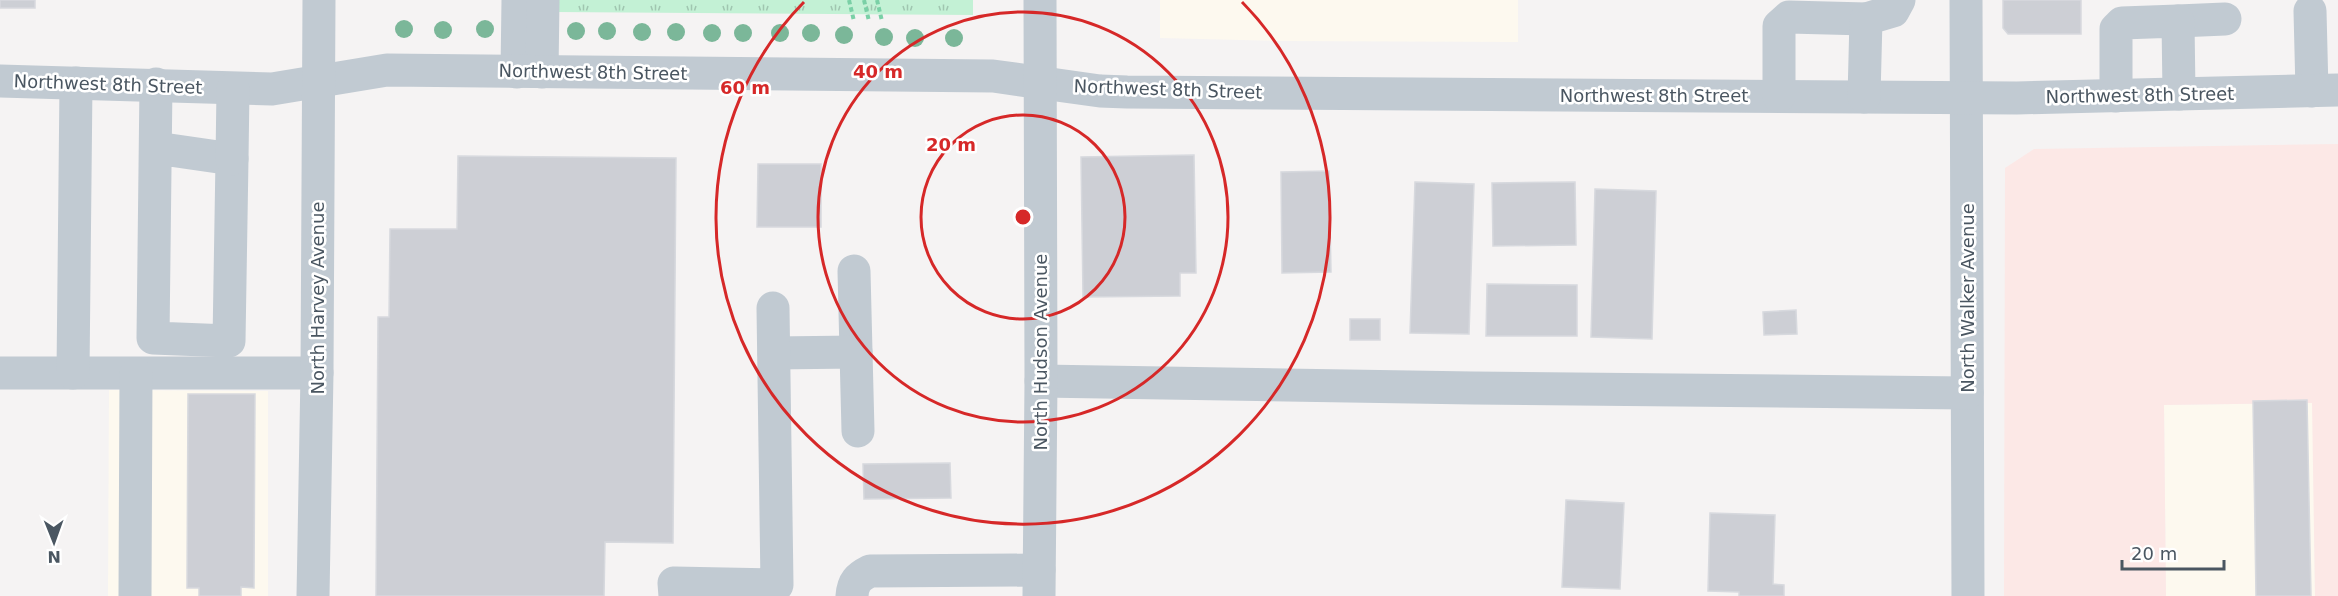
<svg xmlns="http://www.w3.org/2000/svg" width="2338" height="596" viewBox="0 0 2338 596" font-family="'DejaVu Sans',sans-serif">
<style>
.commercial{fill:#fdf9ef}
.medical{fill:#fce8e6}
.park{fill:url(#park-tufts)}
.building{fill:#cdcfd5;stroke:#d7d9de;stroke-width:1.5}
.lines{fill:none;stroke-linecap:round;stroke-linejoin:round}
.path{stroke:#7ad0a6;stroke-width:4;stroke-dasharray:4.5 3;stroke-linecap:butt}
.minor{stroke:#c1cad2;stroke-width:33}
.tree{fill:#7bb799}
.ring{fill:none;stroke:#d62828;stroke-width:3}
.labels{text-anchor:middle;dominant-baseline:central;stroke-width:5;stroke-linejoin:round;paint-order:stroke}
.street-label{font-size:18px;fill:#4a5661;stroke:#fff}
.centre{fill:#d62828;stroke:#fff;stroke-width:3}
.ring-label{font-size:18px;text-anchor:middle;font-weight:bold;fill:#d62828;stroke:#fff;stroke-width:5;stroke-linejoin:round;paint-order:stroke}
</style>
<defs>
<pattern id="park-tufts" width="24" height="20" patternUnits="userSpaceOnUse" patternTransform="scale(1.5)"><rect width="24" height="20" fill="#c3f1d5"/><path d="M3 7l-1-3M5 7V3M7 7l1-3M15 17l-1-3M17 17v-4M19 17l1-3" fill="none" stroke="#a0c6b0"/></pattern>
</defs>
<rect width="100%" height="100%" fill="#f5f3f3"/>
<g class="commercial">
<path d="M 1160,0 L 1518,0 L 1518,42 L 1278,41 L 1160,38 Z"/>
<path d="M 109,390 L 268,391 L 268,596 L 108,596 Z"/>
<path d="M 2313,403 L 2315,596 L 2166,596 L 2164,405 Z"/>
</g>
<path class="medical" d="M 2338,144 L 2338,596 L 2315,596 L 2312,403 L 2164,405 L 2166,596 L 2004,596 L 2005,168 L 2034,149 Z"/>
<path class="park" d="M 555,0 L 973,0 L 973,15 L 555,12 Z"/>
<g class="building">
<rect x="0" y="0" width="35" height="8"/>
<path d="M 2003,0 L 2081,0 L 2081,34 L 2008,34 L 2003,28 Z"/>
<path d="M 1194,155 L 1196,273 L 1180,273 L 1180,296 L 1083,297 L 1081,157 Z"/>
<path d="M 458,156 L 676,158 L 673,543 L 605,542 L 604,596 L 376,596 L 378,317 L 389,317 L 390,229 L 457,229 Z"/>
<path d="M 758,164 L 821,164 L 821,227 L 757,227 Z"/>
<path d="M 1329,171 L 1331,272 L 1282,273 L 1281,172 Z"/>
<path d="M 1415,182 L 1474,184 L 1469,334 L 1410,333 Z"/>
<path d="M 1575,182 L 1576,245 L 1493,246 L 1492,183 Z"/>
<path d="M 1595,189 L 1656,191 L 1652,339 L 1591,337 Z"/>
<path d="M 1487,284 L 1577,285 L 1577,336 L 1486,336 Z"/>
<path d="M 1796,310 L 1797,334 L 1764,335 L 1763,312 Z"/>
<rect x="1350" y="319" width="30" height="21"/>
<path d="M 188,394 L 255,394 L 254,588 L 241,587 L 241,596 L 199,596 L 199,588 L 187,588 Z"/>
<path d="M 2307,400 L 2311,596 L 2256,596 L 2253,401 Z"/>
<path d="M 950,463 L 951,498 L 864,499 L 863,464 Z"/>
<path d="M 1566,500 L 1624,503 L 1620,589 L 1562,587 Z"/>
<path d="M 1710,513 L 1775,515 L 1773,584 L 1784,585 L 1784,596 L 1739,596 L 1739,592 L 1708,591 Z"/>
</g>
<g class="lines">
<g class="path">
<path d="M 849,0 L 854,21"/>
<path d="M 864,0 L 869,21"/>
<path d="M 877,0 L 882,21"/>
</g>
<g class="minor">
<path d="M 1966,0 L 1968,596"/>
<path d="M 2310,11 L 2312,91"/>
<path d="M 2178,21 L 2225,19"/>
<path d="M 517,72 L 518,0"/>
<path d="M 542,72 L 543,0"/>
<path d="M 0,81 L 272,89 L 387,70 L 993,76 L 1100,91 L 1127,92 L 2017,98 L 2338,90"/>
<path d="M 156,84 L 153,338 L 229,341 L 232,159 L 156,148"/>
<path d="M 1779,96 L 1779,26 L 1789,17 L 1866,19"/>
<path d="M 2116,96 L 2116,29 L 2122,23 L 2178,21 L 2179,94"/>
<path d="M 1864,97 L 1866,19 L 1893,11 L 1899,0"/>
<path d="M 232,159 L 233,89"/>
<path d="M 854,271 L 856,352"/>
<path d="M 774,353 L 856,352 L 858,431"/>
<path d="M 0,373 L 317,373"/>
<path d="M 73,373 L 76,83"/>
<path d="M 1041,381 L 1473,388 L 1967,393"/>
<path d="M 135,596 L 136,374"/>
<path d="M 313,596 L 317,373 L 319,0"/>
<path d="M 675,596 L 674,583 L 777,585 L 773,308"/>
<path d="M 852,596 C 853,582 858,577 870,571 L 1039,570"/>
<path d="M 1039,596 L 1041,381 L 1040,0"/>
</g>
</g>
<g class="tree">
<circle cx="404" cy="29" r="9"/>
<circle cx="485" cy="29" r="9"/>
<circle cx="443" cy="30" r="9"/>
<circle cx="576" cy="31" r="9"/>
<circle cx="607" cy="31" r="9"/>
<circle cx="642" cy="32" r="9"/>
<circle cx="676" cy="32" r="9"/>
<circle cx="712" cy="33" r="9"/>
<circle cx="743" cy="33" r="9"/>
<circle cx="780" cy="33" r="9"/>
<circle cx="811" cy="33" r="9"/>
<circle cx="844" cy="35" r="9"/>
<circle cx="884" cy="37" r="9"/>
<circle cx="915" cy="38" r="9"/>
<circle cx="954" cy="38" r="9"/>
</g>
<g class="ring">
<circle cx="1023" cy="217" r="102"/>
<circle cx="1023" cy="217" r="205"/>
<path d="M1242 2A307 307 0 1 1 804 2"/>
</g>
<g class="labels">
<g class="street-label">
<text transform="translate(593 72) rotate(1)">Northwest 8th Street</text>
<text transform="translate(108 84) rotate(2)">Northwest 8th Street</text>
<text transform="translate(1168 89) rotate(2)">Northwest 8th Street</text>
<text x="1654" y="95">Northwest 8th Street</text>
<text transform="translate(2140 95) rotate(-1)">Northwest 8th Street</text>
<text transform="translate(317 298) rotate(-90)">North Harvey Avenue</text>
<text transform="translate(1967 298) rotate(-90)">North Walker Avenue</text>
<text transform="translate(1040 352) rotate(-90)">North Hudson Avenue</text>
</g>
</g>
<circle cx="1023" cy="217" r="9" class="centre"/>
<g class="ring-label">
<text x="878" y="78">40 m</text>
<text x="745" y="94">60 m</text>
<text x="951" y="151">20 m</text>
</g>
<g transform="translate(54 542) rotate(179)" stroke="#ffffff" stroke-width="4.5" paint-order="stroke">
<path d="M0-4.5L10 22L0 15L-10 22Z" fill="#4a5661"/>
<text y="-9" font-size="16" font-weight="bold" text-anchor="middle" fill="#4a5661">N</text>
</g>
<path d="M2122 560v9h102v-9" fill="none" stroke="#4a5661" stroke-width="3"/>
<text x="2131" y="560" font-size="18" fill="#4a5661" stroke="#ffffff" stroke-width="4.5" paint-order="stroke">20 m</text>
</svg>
